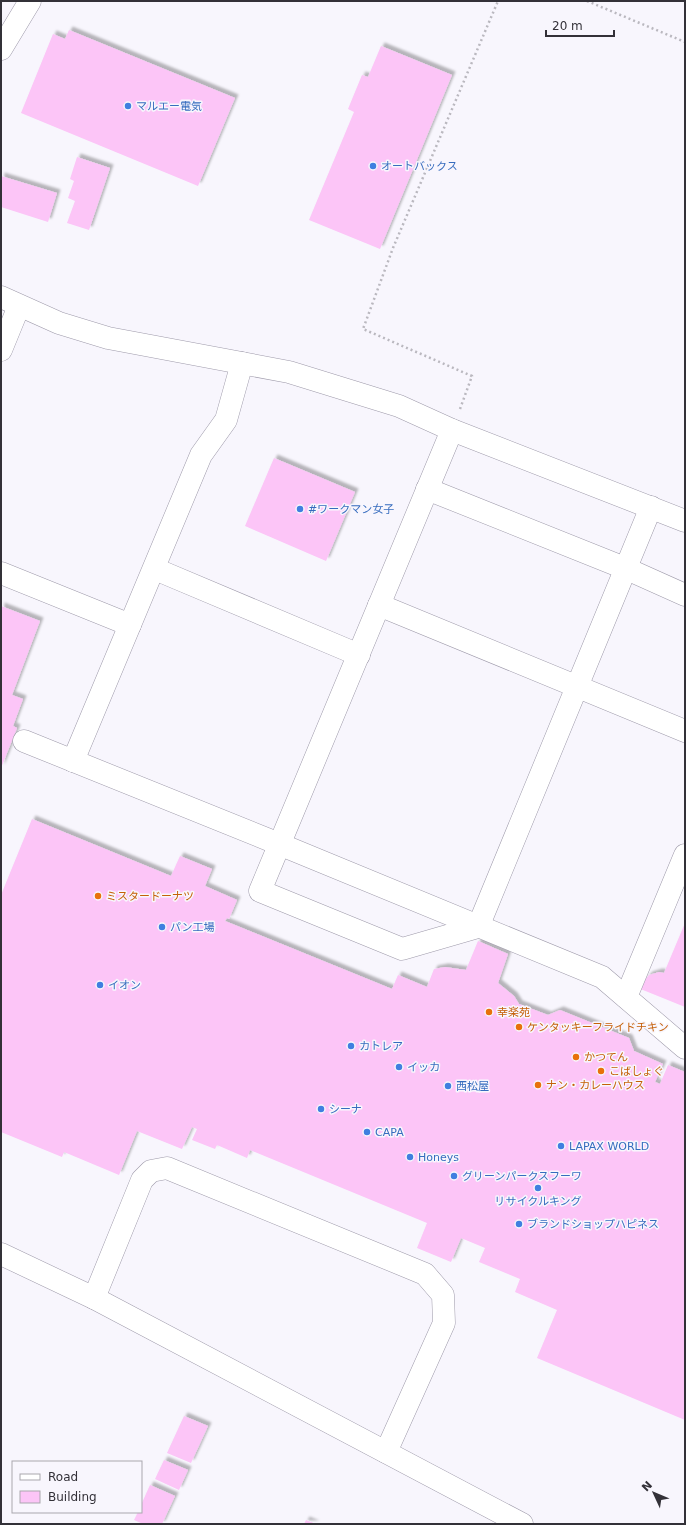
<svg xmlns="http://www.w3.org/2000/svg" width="686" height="1525" viewBox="0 0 686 1525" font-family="'DejaVu Sans','Noto Sans JP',sans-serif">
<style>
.building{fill:#fcc5f7;filter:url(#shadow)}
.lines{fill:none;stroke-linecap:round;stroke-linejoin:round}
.minor-casing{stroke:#9e9aaa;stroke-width:23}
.highway-casing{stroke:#9e9aaa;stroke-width:23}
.path{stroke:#bab8bf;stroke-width:2.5;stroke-dasharray:2 3;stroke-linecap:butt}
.minor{stroke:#fff;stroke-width:22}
.highway{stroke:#fff;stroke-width:22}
.shop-dot{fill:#3f7fe0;stroke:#f8f6fd;stroke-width:1.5}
.food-dot{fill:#e8710a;stroke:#f8f6fd;stroke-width:1.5}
.labels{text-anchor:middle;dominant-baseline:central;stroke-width:3;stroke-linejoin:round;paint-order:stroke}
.shop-label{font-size:11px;fill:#366cbe;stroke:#f8f6fd;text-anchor:start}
.food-label{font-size:11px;fill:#c56008;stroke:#f8f6fd;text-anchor:start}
</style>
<defs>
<filter id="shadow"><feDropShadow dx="3.5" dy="-3.5" stdDeviation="1" flood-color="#0004"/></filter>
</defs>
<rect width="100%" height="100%" fill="#f8f6fd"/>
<g class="building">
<path d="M 69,30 L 235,98 L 198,186 L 21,113 L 53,34 L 65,39 Z"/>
<path d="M 381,46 L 452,75 L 380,249 L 309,220 L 354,112 L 348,109 L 362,75 L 368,77 Z"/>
<path d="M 77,157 L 110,168 L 89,230 L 67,223 L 75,201 L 68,198 L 74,181 L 70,179 Z"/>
<path d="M 1,176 L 57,193 L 48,222 L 1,207 Z"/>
<path d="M 274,458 L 355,492 L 326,561 L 245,526 Z"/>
<path d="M 1,606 L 40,621 L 12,695 L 23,699 L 13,726 L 17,728 L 1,768 Z"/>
<path d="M 32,819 L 171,876 L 180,856 L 212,869 L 205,886 L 237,900 L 229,919 L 227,918 L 225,921 L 392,989 L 398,975 L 427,987 L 434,969 L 445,967 L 466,970 L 478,941 L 508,954 L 498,983 L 514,996 L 519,1004 L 548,1015 L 560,1010 L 629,1038 L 634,1051 L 663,1064 L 655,1082 L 660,1084 L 668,1065 L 685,1072 L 685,1420 L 537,1358 L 557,1310 L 515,1292 L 520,1279 L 479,1262 L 485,1248 L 461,1238 L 451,1262 L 417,1248 L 427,1223 L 250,1150 L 247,1158 L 217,1145 L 215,1149 L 192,1140 L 197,1129 L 192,1127 L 182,1149 L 137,1131 L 119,1175 L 64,1152 L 62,1157 L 1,1132 L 1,895 Z"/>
<path d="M 685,923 L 685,1007 L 638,988 L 649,975 L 659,972 L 664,973 Z"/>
<path d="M 184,1416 L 208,1426 L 191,1463 L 167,1453 Z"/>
<path d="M 164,1460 L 188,1470 L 179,1490 L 155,1479 Z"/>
<path d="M 150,1485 L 175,1496 L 162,1524 L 143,1524 L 134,1520 L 138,1512 L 141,1512 L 141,1505 Z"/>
<path d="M 306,1520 L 316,1524 L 304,1524 Z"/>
</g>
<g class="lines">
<defs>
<g id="minor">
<path d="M 1,297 L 59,323 L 108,338 L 289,372 L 399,406 L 452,430 L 685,521"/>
<path d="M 1,350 L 19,306"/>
<path d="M 452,430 L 260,891 L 402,949 L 478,927 L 651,507"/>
<path d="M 427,489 L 627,569 L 685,595"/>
<path d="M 155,569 L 359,655"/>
<path d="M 1,573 L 130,625"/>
<path d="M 379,605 L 685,731"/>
<path d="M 24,741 L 279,844 L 602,977 L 685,1048"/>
<path d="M 73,761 L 201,455 L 226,420 L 242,363"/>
<path d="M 626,997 L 685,855"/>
<path d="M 1,1254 L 94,1298 L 522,1524"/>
<path d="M 94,1298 L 142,1180 L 151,1171 L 167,1168 L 425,1274 L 443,1295 L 444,1323 L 386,1452"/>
</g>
<path id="highway" d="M 1,49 L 30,1"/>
</defs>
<use href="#minor" class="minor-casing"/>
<use href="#highway" class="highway-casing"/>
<g class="path">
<path d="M 587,1 L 685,42"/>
<path d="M 460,409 L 472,376 L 363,329 L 393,248 L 498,1"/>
</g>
<use href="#minor" class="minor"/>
<use href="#highway" class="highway"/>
</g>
<g class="shop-dot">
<circle cx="128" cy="106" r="4"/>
<circle cx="373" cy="166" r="4"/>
<circle cx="300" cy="509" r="4"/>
<circle cx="162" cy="927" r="4"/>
<circle cx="100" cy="985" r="4"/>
<circle cx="351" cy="1046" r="4"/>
<circle cx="399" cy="1067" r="4"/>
<circle cx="448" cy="1086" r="4"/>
<circle cx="321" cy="1109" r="4"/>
<circle cx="367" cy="1132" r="4"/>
<circle cx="561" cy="1146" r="4"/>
<circle cx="410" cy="1157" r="4"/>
<circle cx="454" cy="1176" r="4"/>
<circle cx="538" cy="1188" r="4"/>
<circle cx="519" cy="1224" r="4"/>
</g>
<g class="food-dot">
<circle cx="98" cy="896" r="4"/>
<circle cx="489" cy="1012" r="4"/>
<circle cx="519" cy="1027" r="4"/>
<circle cx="576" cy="1057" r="4"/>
<circle cx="601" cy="1071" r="4"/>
<circle cx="538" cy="1085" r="4"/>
</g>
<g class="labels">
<g class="shop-label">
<text x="136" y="106">マルエー電気</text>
<text x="381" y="166">オートバックス</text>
<text x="308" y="509">#ワークマン女子</text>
<text x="170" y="927">パン工場</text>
<text x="108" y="985">イオン</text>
<text x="359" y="1046">カトレア</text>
<text x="407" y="1067">イッカ</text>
<text x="456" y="1086">西松屋</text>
<text x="329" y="1109">シーナ</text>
<text x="375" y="1132">CAPA</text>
<text x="569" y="1146">LAPAX WORLD</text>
<text x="418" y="1157">Honeys</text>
<text x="462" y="1176">グリーンパークスフーワ</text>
<text x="538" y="1201" text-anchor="middle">リサイクルキング</text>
<text x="527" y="1224">ブランドショップハピネス</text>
</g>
<g class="food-label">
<text x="106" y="896">ミスタードーナツ</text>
<text x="497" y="1012">幸楽苑</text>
<text x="527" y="1027">ケンタッキーフライドチキン</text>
<text x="584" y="1057">かつてん</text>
<text x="609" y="1071">こばしょぐ</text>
<text x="546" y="1085">ナン・カレーハウス</text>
</g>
</g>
<rect width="686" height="1525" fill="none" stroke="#333138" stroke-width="4"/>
<rect x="12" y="1461" width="130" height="52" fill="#f8f6fd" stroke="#a9a7ae"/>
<rect x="20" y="1474" width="20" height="6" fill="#ffffff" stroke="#a9a7ae"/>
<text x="48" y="1481" font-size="12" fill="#333138">Road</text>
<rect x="20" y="1491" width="20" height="12" fill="#fcc5f7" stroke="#a9a7ae"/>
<text x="48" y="1501" font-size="12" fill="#333138">Building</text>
<g transform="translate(654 1493) rotate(314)" stroke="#f8f6fd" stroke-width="3" paint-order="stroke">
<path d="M0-3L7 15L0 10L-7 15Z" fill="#333138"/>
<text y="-6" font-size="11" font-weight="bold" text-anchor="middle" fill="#333138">N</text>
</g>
<path d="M546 30v6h68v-6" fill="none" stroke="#333138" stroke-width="2"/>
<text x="552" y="30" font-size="12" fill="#333138" stroke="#f8f6fd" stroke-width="3" paint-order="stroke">20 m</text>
</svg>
